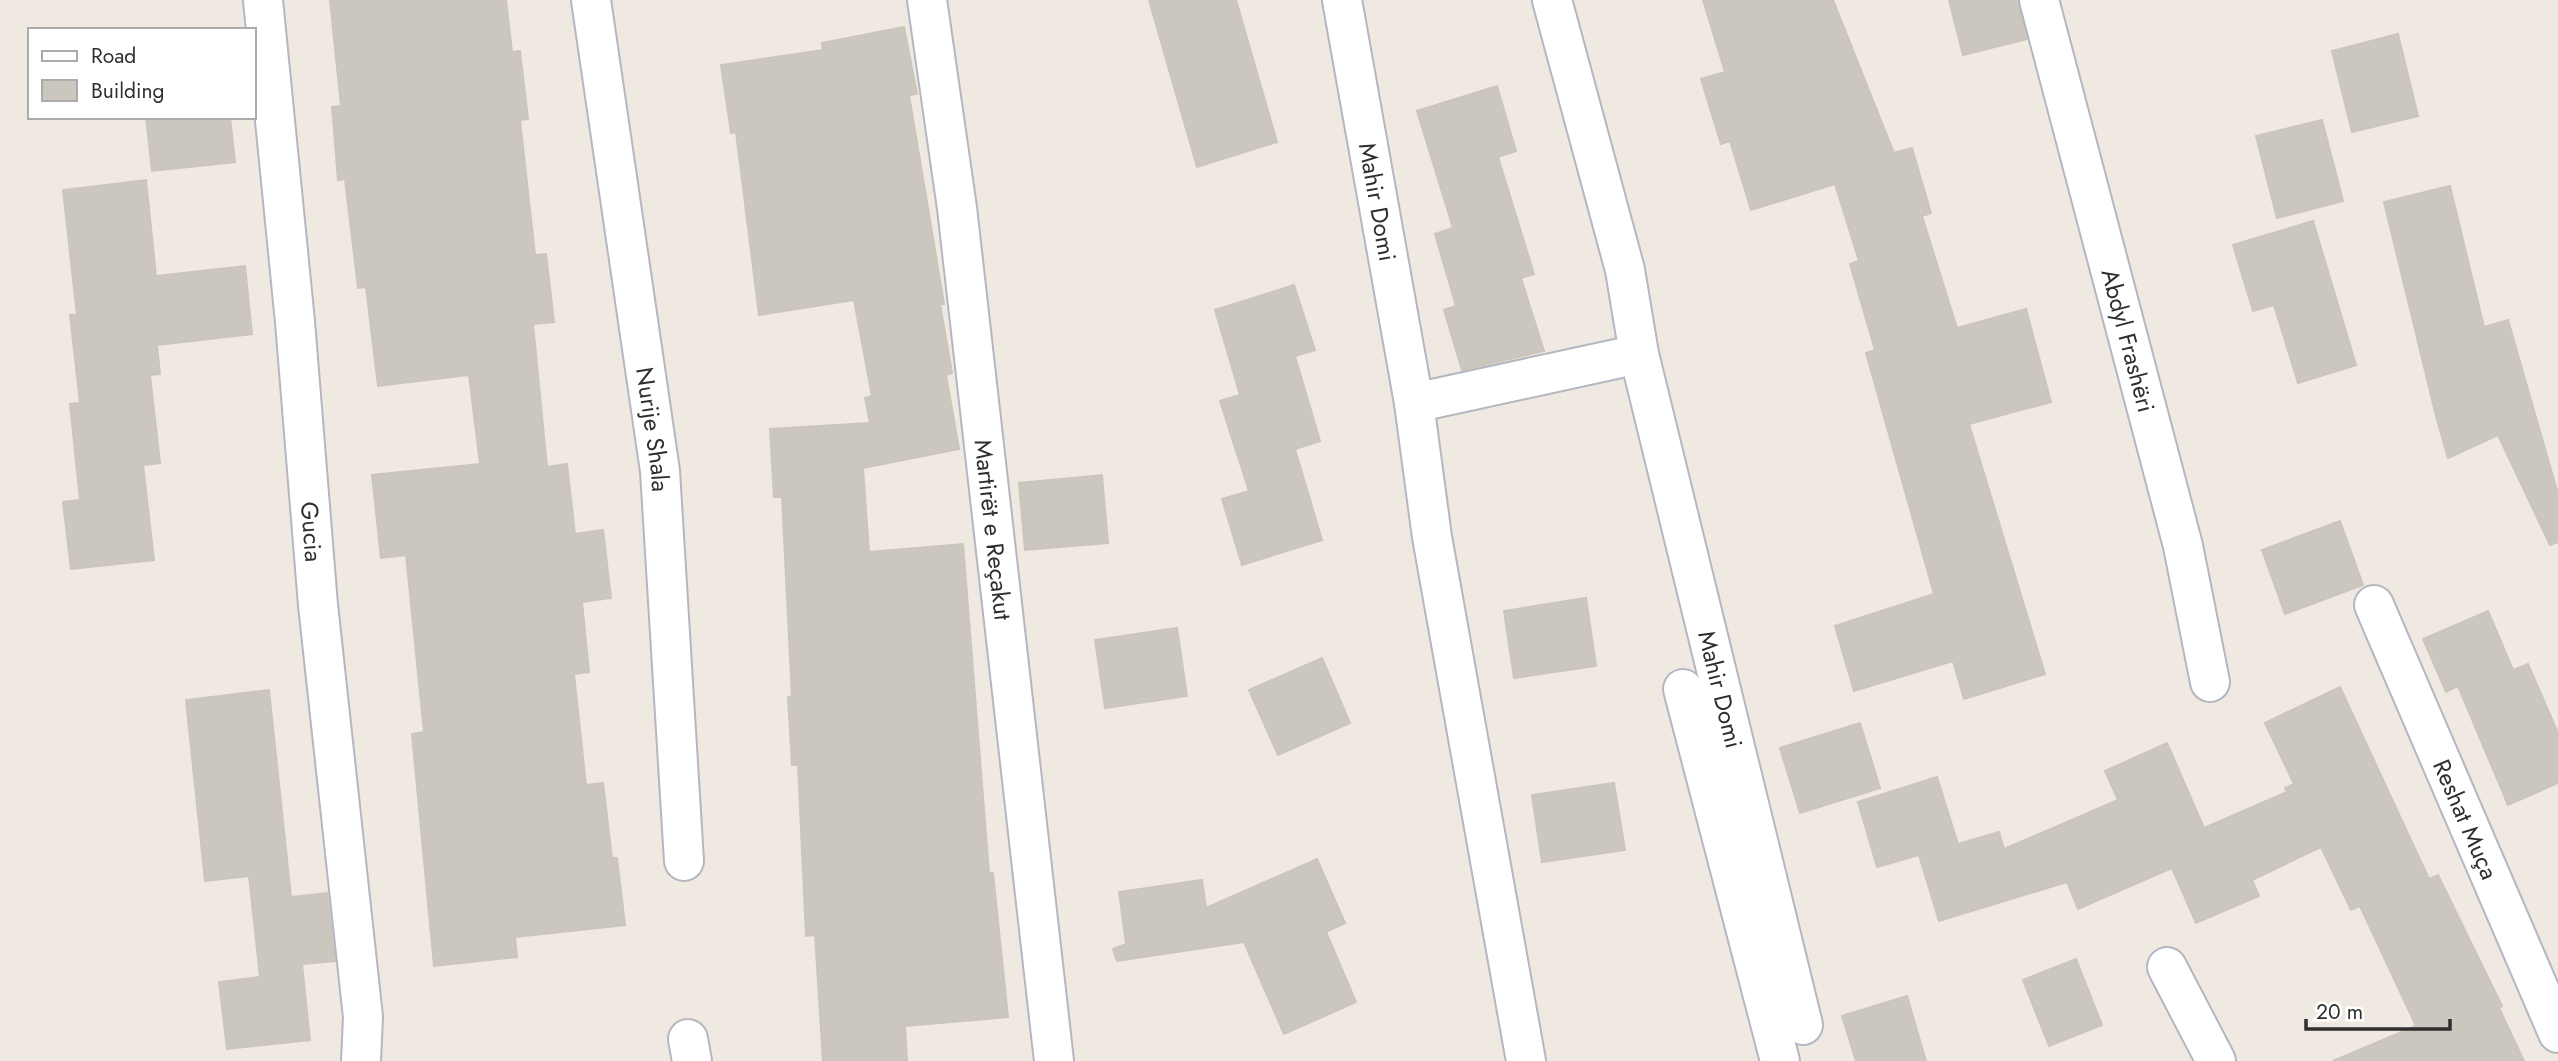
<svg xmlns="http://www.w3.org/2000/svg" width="2558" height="1061" viewBox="0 0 2558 1061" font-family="Jost,sans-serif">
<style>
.building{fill:#cbc7bf;stroke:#cbc5ba;stroke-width:2}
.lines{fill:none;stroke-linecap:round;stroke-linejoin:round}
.minor-casing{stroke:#b4b7c1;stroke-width:42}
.minor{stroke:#fff;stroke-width:38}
.labels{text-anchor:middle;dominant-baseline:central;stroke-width:7;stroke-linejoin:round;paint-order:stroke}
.street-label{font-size:24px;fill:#2e2e2e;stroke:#fff}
</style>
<rect width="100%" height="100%" fill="#efe9e1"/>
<g class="building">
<path d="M 330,0 L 506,0 L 512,52 L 520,51 L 528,119 L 520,120 L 535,255 L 546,254 L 554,322 L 533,324 L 547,467 L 567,464 L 575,534 L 603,530 L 611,598 L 582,602 L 589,672 L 574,674 L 586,785 L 603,783 L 612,858 L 617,858 L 625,925 L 515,937 L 517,957 L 434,966 L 412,734 L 424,732 L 406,555 L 381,558 L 372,475 L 480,464 L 469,375 L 378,386 L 366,287 L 358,288 L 345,179 L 338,180 L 332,107 L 341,106 Z"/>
<path d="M 1149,0 L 1236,0 L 1277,142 L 1197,167 Z"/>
<path d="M 1703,0 L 1833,0 L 1894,153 L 1912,148 L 1931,213 L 1922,216 L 1957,328 L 2026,309 L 2051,402 L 1969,424 L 2045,674 L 1964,699 L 1953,661 L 1854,691 L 1835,626 L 1934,594 L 1866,353 L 1875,350 L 1850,264 L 1859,261 L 1835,184 L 1751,210 L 1730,141 L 1721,144 L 1701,79 L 1725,72 Z"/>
<path d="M 1949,0 L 2018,0 L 2027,39 L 1963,55 Z"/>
<path d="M 904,27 L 917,94 L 909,95 L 944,304 L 940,304 L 952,373 L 946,375 L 959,449 L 863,468 L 869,552 L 963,544 L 989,873 L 993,873 L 1008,1017 L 905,1026 L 907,1061 L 823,1061 L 815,935 L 806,936 L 798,765 L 792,765 L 788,697 L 792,697 L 782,497 L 774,497 L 770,429 L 870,423 L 865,398 L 872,396 L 854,300 L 759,315 L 736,132 L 731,133 L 721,65 L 823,50 L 822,43 Z"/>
<path d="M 2398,34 L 2418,116 L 2352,132 L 2332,51 Z"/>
<path d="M 1497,86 L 1516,151 L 1498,157 L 1534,274 L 1521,278 L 1544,351 L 1462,370 L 1444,310 L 1456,306 L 1435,234 L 1453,228 L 1417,111 Z"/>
<path d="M 146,117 L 230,117 L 235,162 L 152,171 Z"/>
<path d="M 2322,120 L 2343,201 L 2277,218 L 2256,136 Z"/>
<path d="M 146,180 L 156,276 L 245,266 L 252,334 L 157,345 L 160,374 L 150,375 L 160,463 L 143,465 L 154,560 L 71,569 L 63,502 L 80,500 L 70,404 L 80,403 L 70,315 L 77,315 L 63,190 Z"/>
<path d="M 2450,186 L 2484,327 L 2508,320 L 2558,494 L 2558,542 L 2550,545 L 2498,435 L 2448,458 L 2436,416 L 2384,202 Z"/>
<path d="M 2313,221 L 2356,365 L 2298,383 L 2274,305 L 2253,311 L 2233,245 Z"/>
<path d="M 1294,285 L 1315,350 L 1295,356 L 1320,441 L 1295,449 L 1322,540 L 1242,565 L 1222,499 L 1249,491 L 1220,401 L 1240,395 L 1215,310 Z"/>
<path d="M 1102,475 L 1108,543 L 1025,550 L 1019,483 Z"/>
<path d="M 2340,521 L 2363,585 L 2285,614 L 2262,550 Z"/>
<path d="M 1586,598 L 1596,666 L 1514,678 L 1504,611 Z"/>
<path d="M 2488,611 L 2513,670 L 2528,664 L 2558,733 L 2558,783 L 2508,805 L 2458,686 L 2446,692 L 2423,639 Z"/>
<path d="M 1177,628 L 1187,696 L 1105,708 L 1095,640 Z"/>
<path d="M 1322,658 L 1350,723 L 1278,755 L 1249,690 Z"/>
<path d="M 2340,687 L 2429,879 L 2438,875 L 2502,1006 L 2499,1008 L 2524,1061 L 2333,1061 L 2416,1026 L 2360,906 L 2351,910 L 2321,847 L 2252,880 L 2259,896 L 2196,923 L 2172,868 L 2078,909 L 2067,882 L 1939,921 L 1919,855 L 1877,867 L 1858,802 L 1937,777 L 1958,844 L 1999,832 L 2004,849 L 2118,800 L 2105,771 L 2167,743 L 2204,828 L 2287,792 L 2285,788 L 2294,784 L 2265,723 Z"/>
<path d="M 269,690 L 291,897 L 327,893 L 335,961 L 302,964 L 310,1040 L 227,1049 L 219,982 L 260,977 L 249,876 L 205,881 L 186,700 Z"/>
<path d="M 1860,723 L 1880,788 L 1800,813 L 1780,748 Z"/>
<path d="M 1614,783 L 1625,850 L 1542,862 L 1532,795 Z"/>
<path d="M 1317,859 L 1345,923 L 1326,932 L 1356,1002 L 1284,1034 L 1244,942 L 1117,961 L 1113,949 L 1126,944 L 1119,892 L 1202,880 L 1206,908 Z"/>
<path d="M 2076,959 L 2102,1025 L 2049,1046 L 2023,980 Z"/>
<path d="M 1907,996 L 1926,1061 L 1856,1061 L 1842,1016 Z"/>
</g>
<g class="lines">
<defs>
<g id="minor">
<path id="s1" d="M 263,0 L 295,322 L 318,605 L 363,1017 L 361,1061"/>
<path id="s2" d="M 591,0 L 660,471 L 684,861"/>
<path id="s3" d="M 927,0 L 957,208 L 1054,1061"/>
<path id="s4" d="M 1342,0 L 1414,403 L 1639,354"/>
<path id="s5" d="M 1552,0 L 1625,270 L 1639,354 L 1803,1025"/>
<path id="s6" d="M 2039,0 L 2183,546 L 2210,682"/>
<path d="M 1414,403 L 1432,537 L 1526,1061"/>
<path id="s7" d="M 2374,605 L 2558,1033"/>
<path d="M 1683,689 L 1780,1061"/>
<path d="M 2167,967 L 2216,1061"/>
<path d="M 688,1039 L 692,1061"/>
</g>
</defs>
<use href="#minor" class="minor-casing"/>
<use href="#minor" class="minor"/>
</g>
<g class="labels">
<g class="street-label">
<text stroke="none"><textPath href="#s4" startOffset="205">Mahir Domi</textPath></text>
<text stroke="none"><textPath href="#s6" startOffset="352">Abdyl Frashëri</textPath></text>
<text stroke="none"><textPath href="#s2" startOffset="434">Nurije Shala</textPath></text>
<text stroke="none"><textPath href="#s3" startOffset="534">Martirët e Reçakut</textPath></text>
<text stroke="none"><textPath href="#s1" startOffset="534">Gucia</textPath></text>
<text stroke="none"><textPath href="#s5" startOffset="710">Mahir Domi</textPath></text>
<text stroke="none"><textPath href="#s7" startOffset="233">Reshat Muça</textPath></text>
</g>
</g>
<rect x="28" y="28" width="228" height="91" fill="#ffffff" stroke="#ababab" stroke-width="2"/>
<rect x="42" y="51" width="35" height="10" fill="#ffffff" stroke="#ababab" stroke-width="2"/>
<text x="91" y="63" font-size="21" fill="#2e2e2e">Road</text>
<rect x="42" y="80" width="35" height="21" fill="#cbc7bf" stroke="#ababab" stroke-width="2"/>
<text x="91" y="98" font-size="21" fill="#2e2e2e">Building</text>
<path d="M2306 1019v10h144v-10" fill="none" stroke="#2e2e2e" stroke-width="3.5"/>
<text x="2316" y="1019" font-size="21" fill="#2e2e2e" stroke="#ffffff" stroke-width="5" paint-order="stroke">20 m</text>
</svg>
